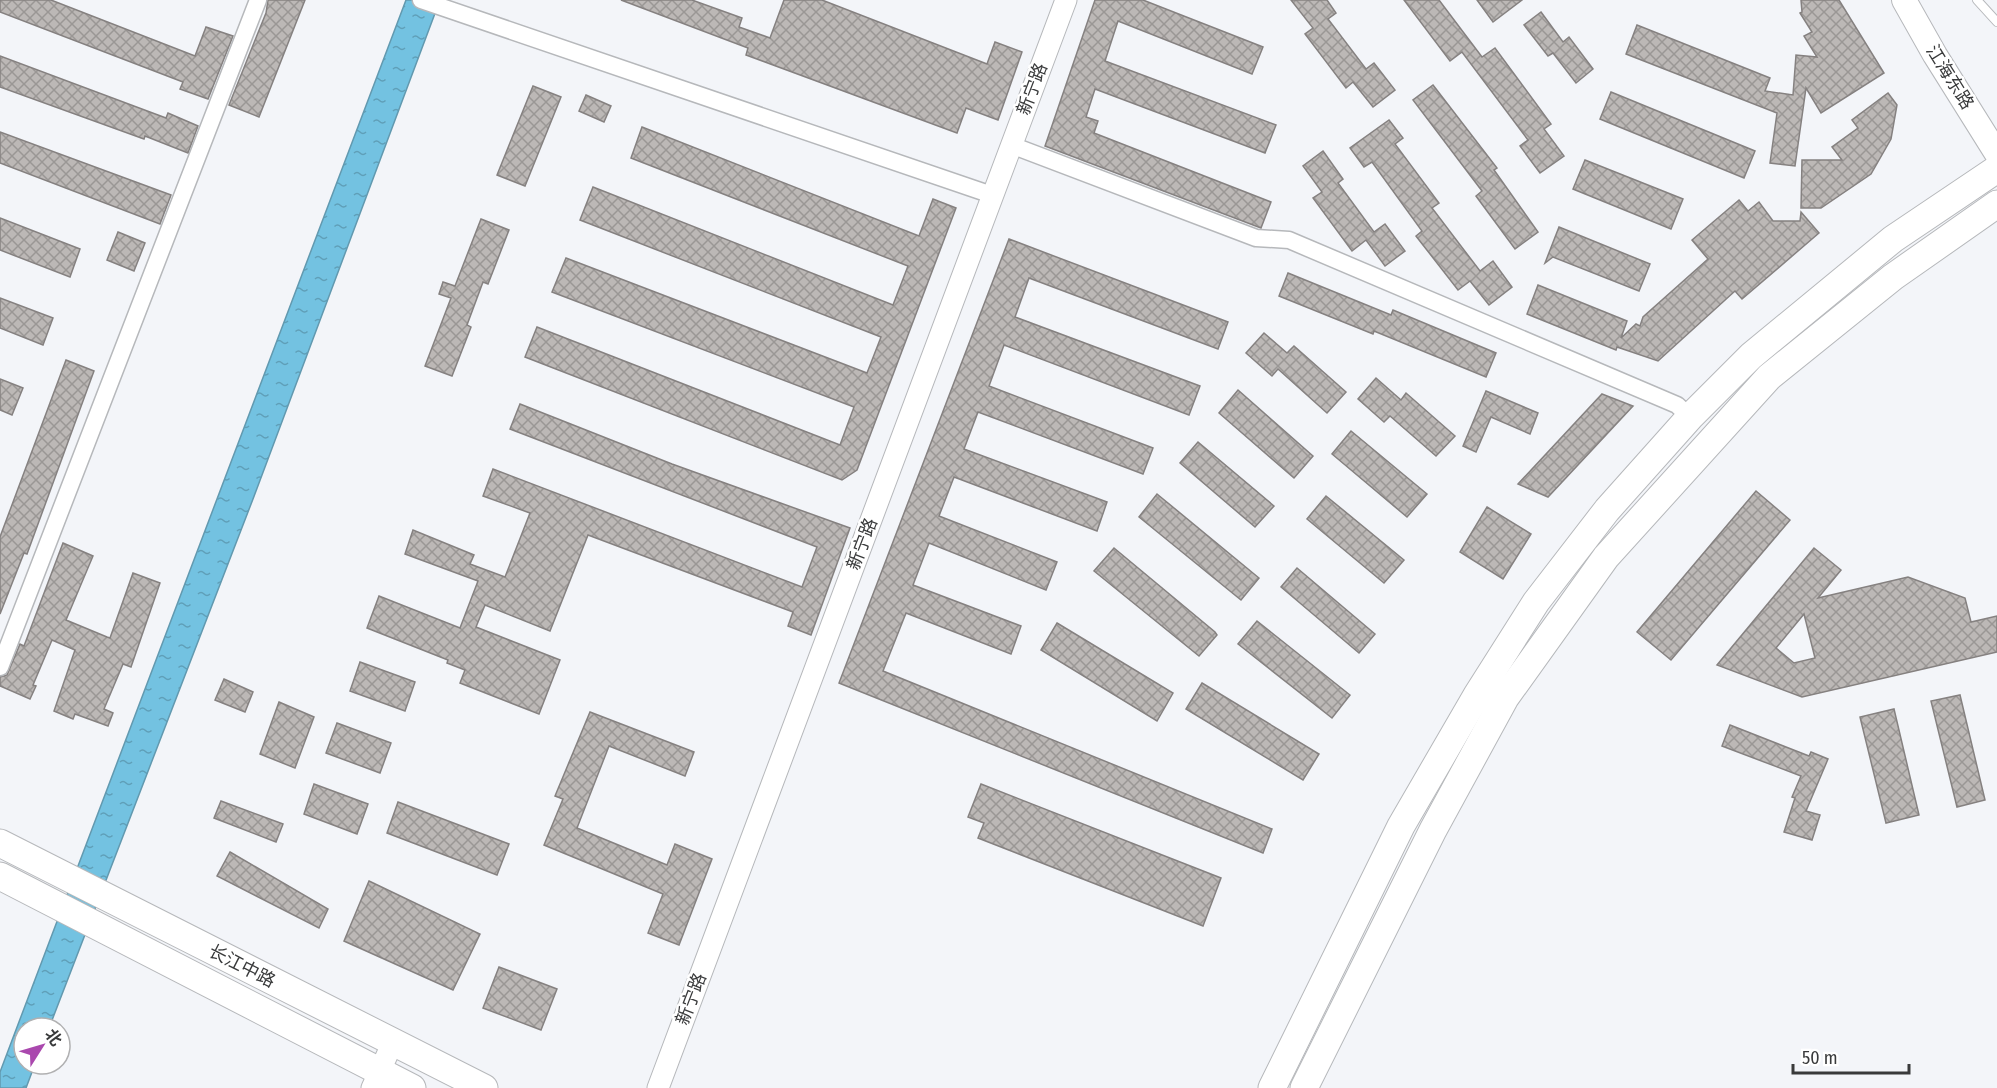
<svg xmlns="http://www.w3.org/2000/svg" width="1997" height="1088" viewBox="0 0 1997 1088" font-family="'Fira Sans Condensed','Noto Sans SC',sans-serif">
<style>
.water{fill:url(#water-ripples);stroke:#6299af;stroke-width:1.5}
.building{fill:url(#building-cross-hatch);stroke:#858180;stroke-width:1.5;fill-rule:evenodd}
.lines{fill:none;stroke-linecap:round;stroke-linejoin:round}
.service-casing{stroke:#b6b8bb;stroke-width:10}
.minor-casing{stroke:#b6b8bb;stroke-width:19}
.tertiary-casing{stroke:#b6b8bb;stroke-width:23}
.secondary-casing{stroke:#b6b8bb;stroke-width:26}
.primary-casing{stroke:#b6b8bb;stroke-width:29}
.service{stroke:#fff;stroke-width:8}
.minor{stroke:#fff;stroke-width:16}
.tertiary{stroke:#fff;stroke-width:21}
.secondary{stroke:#fff;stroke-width:24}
.primary{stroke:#fff;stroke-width:27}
.labels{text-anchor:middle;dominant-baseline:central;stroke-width:5;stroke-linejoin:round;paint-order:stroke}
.street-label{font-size:18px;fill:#393a3b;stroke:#fff}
</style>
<defs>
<pattern id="water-ripples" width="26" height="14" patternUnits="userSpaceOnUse" patternTransform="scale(1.5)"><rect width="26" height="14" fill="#73c2e1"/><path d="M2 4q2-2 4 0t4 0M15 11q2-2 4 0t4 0" fill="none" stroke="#5f9fb8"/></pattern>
<pattern id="building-cross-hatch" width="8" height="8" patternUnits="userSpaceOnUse" patternTransform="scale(1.5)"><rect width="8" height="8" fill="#bcb8b6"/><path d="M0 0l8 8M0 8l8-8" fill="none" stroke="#9a9795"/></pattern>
</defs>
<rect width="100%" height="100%" fill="#f3f5f9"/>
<path class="water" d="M 406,0 L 440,0 L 253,499 L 49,1028 L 24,1028 L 24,1064 L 35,1064 L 26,1088 L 0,1088 L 0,1072 Z"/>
<g class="building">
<path d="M 0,0 L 51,0 L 195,56 L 206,27 L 233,36 L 208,99 L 180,89 L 183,82 L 0,12 Z"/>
<path d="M 268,0 L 305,0 L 259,117 L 229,105 L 266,13 Z"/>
<path d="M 621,0 L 692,0 L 742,18 L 739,27 L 770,38 L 784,0 L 822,0 L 987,64 L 995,42 L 1022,52 L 998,120 L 966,108 L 957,133 L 746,55 L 748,48 Z"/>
<path d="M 1095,0 L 1143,0 L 1263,47 L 1252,74 L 1118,21 L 1105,61 L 1276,125 L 1265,153 L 1095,89 L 1086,117 L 1098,121 L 1094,133 L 1271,202 L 1261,228 L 1045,146 Z"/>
<path d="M 1291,0 L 1327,0 L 1336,13 L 1328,19 L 1366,69 L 1374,63 L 1395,90 L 1373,107 L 1353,82 L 1346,88 L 1305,34 L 1313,28 Z"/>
<path d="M 1404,0 L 1439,0 L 1482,57 L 1495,48 L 1551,124 L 1544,129 L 1564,156 L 1540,173 L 1520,146 L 1528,140 L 1462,52 L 1450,61 Z"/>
<path d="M 1477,0 L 1522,0 L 1493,22 Z"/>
<path d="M 1801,0 L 1839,0 L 1884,73 L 1821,113 L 1806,88 L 1795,166 L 1770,163 L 1777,113 L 1626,54 L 1637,25 L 1770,78 L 1765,91 L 1793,95 L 1796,55 L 1817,57 L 1804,36 L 1812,32 L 1800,13 L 1802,12 Z"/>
<path d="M 1541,12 L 1563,42 L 1569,37 L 1593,69 L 1576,83 L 1553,53 L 1548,56 L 1524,25 Z"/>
<path d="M 0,56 L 166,118 L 168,113 L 198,126 L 188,153 L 145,136 L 144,139 L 0,87 Z"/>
<path d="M 1433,85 L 1497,168 L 1494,170 L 1538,232 L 1515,249 L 1476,196 L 1482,191 L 1413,100 Z"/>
<path d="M 533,86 L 561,97 L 525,186 L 497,175 Z"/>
<path d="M 1611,92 L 1755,151 L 1744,178 L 1600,119 Z"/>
<path d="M 1888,93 L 1897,105 L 1891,139 L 1871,174 L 1821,208 L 1801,208 L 1802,160 L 1842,160 L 1832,147 L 1858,128 L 1852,120 Z"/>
<path d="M 586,95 L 611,106 L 604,122 L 579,111 Z"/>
<path d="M 1389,120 L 1403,138 L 1395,144 L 1439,203 L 1432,208 L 1480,271 L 1493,261 L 1512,287 L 1489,305 L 1470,281 L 1458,290 L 1416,236 L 1422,231 L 1372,162 L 1364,167 L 1350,148 Z"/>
<path d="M 642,127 L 919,236 L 933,199 L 956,208 L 857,470 L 842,480 L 525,357 L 537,327 L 840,445 L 854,407 L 552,292 L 566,258 L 867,373 L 881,337 L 580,220 L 593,187 L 893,305 L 908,266 L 631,158 Z"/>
<path d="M 0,132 L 171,195 L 160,224 L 0,163 Z"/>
<path d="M 1323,151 L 1343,179 L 1338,183 L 1374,232 L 1385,224 L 1405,251 L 1385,266 L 1366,240 L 1352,251 L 1313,198 L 1322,192 L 1303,166 Z"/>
<path d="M 1585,160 L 1683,199 L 1671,229 L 1573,189 Z"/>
<path d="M 1739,200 L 1748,211 L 1759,202 L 1773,221 L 1800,221 L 1801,212 L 1819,233 L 1742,299 L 1735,291 L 1658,361 L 1617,347 L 1616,350 L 1527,314 L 1538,285 L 1627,321 L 1621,338 L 1636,324 L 1640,326 L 1643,317 L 1708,259 L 1692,240 Z"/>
<path d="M 0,218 L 80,249 L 70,277 L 0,250 Z"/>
<path d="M 481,219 L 509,230 L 488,284 L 483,282 L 467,325 L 471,327 L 452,376 L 425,366 L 451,298 L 439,294 L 443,282 L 455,286 Z"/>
<path d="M 1559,227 L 1650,264 L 1639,291 L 1553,257 L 1545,263 Z"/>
<path d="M 118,232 L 145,243 L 134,271 L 107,260 Z"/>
<path d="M 1009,239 L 1228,322 L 1218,349 L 1029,278 L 1015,317 L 1200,386 L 1189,415 L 1004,345 L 989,386 L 1153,448 L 1143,474 L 978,412 L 964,449 L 1107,502 L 1097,531 L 954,477 L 939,516 L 1057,562 L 1046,590 L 929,543 L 913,585 L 1021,626 L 1011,654 L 906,613 L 883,671 L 1272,829 L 1263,853 L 839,683 Z"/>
<path d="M 1288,273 L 1391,315 L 1393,310 L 1496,353 L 1486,377 L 1374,331 L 1373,334 L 1279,296 Z"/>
<path d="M 0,298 L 53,318 L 43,345 L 0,328 Z"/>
<path d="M 1264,333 L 1287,353 L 1294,346 L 1346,392 L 1327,413 L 1278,369 L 1272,376 L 1246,353 Z"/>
<path d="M 66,360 L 94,371 L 27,554 L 24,553 L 0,614 L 0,537 Z"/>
<path d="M 1376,378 L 1401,400 L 1406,393 L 1455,436 L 1436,456 L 1390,416 L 1384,422 L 1358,399 Z"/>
<path d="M 0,379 L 23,388 L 12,415 L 0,410 Z"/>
<path d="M 1238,390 L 1313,456 L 1294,478 L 1219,413 Z"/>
<path d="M 1486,391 L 1538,413 L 1530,434 L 1491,417 L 1476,452 L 1463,446 Z"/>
<path d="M 1602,394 L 1633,406 L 1548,497 L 1518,484 Z"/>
<path d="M 520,404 L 672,464 L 850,528 L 811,635 L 788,626 L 793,612 L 588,535 L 550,631 L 485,605 L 476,627 L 560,660 L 539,714 L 460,683 L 465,670 L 447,663 L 448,660 L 367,628 L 379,596 L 460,628 L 478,581 L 405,554 L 413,530 L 474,555 L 470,564 L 505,577 L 530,513 L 483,496 L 493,469 L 802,587 L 817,547 L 510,429 Z"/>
<path d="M 1351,431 L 1427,494 L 1407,517 L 1332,454 Z"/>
<path d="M 1198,442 L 1274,506 L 1255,527 L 1180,463 Z"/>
<path d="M 1756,491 L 1790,520 L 1671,660 L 1637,632 Z"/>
<path d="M 1157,494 L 1259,578 L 1241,600 L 1139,517 Z"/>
<path d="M 1326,496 L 1404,560 L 1384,583 L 1307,519 Z"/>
<path d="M 1487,507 L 1531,534 L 1503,579 L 1460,552 Z"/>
<path d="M 63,543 L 93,556 L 66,620 L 107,637 L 110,638 L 133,573 L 160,583 L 131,667 L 123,664 L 104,709 L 113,713 L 108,726 L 75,714 L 73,719 L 54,711 L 75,650 L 52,640 L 33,685 L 36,686 L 30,699 L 0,686 L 0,677 L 7,675 L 20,644 L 24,646 Z"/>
<path d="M 1114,548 L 1215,632 L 1217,635 L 1199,656 L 1094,571 Z"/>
<path d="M 1814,548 L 1841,570 L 1818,598 L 1908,577 L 1965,598 L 1971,622 L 1997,616 L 1997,652 L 1802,697 L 1717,665 ZM 1804,614 L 1815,658 L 1794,663 L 1776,648 Z"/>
<path d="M 1297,568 L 1375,634 L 1359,653 L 1281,587 Z"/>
<path d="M 1257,621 L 1350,695 L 1332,718 L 1238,644 Z"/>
<path d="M 1057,623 L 1173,693 L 1157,721 L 1041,650 Z"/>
<path d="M 360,662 L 415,682 L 405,711 L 350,691 Z"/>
<path d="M 224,679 L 253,692 L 245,712 L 215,700 Z"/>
<path d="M 1202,683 L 1319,754 L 1303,780 L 1186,709 Z"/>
<path d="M 1960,695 L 1985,800 L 1957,807 L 1931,701 Z"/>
<path d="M 279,702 L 314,717 L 295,768 L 260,754 Z"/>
<path d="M 1894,709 L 1919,815 L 1886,823 L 1860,717 Z"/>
<path d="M 590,712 L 694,752 L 685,776 L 609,746 L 577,828 L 667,865 L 675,844 L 712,859 L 679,945 L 648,933 L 663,894 L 544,845 L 563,799 L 555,796 Z"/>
<path d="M 337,723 L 391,743 L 380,773 L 326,753 Z"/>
<path d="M 1730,725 L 1809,756 L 1811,752 L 1828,759 L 1806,811 L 1820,815 L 1812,840 L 1784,832 L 1795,798 L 1792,797 L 1801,776 L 1722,746 Z"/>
<path d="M 314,784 L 368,804 L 357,834 L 304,814 Z"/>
<path d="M 981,784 L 1221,878 L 1203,926 L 978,838 L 984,823 L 968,817 Z"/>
<path d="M 221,801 L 283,824 L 276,842 L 214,818 Z"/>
<path d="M 398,802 L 509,844 L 497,875 L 387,833 Z"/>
<path d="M 230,852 L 328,909 L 319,928 L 217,876 Z"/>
<path d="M 369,881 L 480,934 L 453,990 L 344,941 Z"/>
<path d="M 499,967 L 557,989 L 541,1030 L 483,1008 Z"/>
</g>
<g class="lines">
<defs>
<path id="service" d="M 1977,0 L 1997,22"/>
<g id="minor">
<path d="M 421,0 L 992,195"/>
<path d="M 1011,145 L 1256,238 L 1289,240 L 1677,405 L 1690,417"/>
<path d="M 0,667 L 258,0"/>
</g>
<g id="tertiary">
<path d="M 372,1088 L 393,1042"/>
<path d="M 658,1088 L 1066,0"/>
</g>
<path id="secondary" d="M 1904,0 L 1935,55 L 1997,154"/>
<g id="primary">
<path d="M 0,843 L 484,1088"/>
<path d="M 0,876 L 412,1088"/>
<path d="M 1272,1088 L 1401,826 L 1477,695 L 1536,602 L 1607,510 L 1690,417 L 1751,356 L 1893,239 L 1997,169"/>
<path d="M 1304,1088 L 1433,830 L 1505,698 L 1606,557 L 1769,377 L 1893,277 L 1997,204"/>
</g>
</defs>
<use href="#service" class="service-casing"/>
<use href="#minor" class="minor-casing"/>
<use href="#tertiary" class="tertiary-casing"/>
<use href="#secondary" class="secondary-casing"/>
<use href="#primary" class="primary-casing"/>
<use href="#service" class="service"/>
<use href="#minor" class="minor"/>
<use href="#tertiary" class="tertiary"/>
<use href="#secondary" class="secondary"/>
<use href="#primary" class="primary"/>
</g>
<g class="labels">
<g class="street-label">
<text transform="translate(1950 77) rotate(58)">江海东路</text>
<text transform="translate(1032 89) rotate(-69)">新宁路</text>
<text transform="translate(862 544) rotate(-69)">新宁路</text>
<text transform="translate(242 966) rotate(27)">长江中路</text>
<text transform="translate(691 999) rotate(-69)">新宁路</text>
</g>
</g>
<g transform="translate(42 1046) rotate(53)"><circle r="28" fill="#ffffff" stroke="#b0b0b1" stroke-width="1.5"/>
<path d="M0-4.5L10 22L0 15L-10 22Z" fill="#aa48ae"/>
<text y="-9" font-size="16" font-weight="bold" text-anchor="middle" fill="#393a3b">北</text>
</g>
<path d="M1793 1064v9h116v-9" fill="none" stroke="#393a3b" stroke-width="3"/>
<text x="1802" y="1064" font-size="18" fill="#393a3b" stroke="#ffffff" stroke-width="4.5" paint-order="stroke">50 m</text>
</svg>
